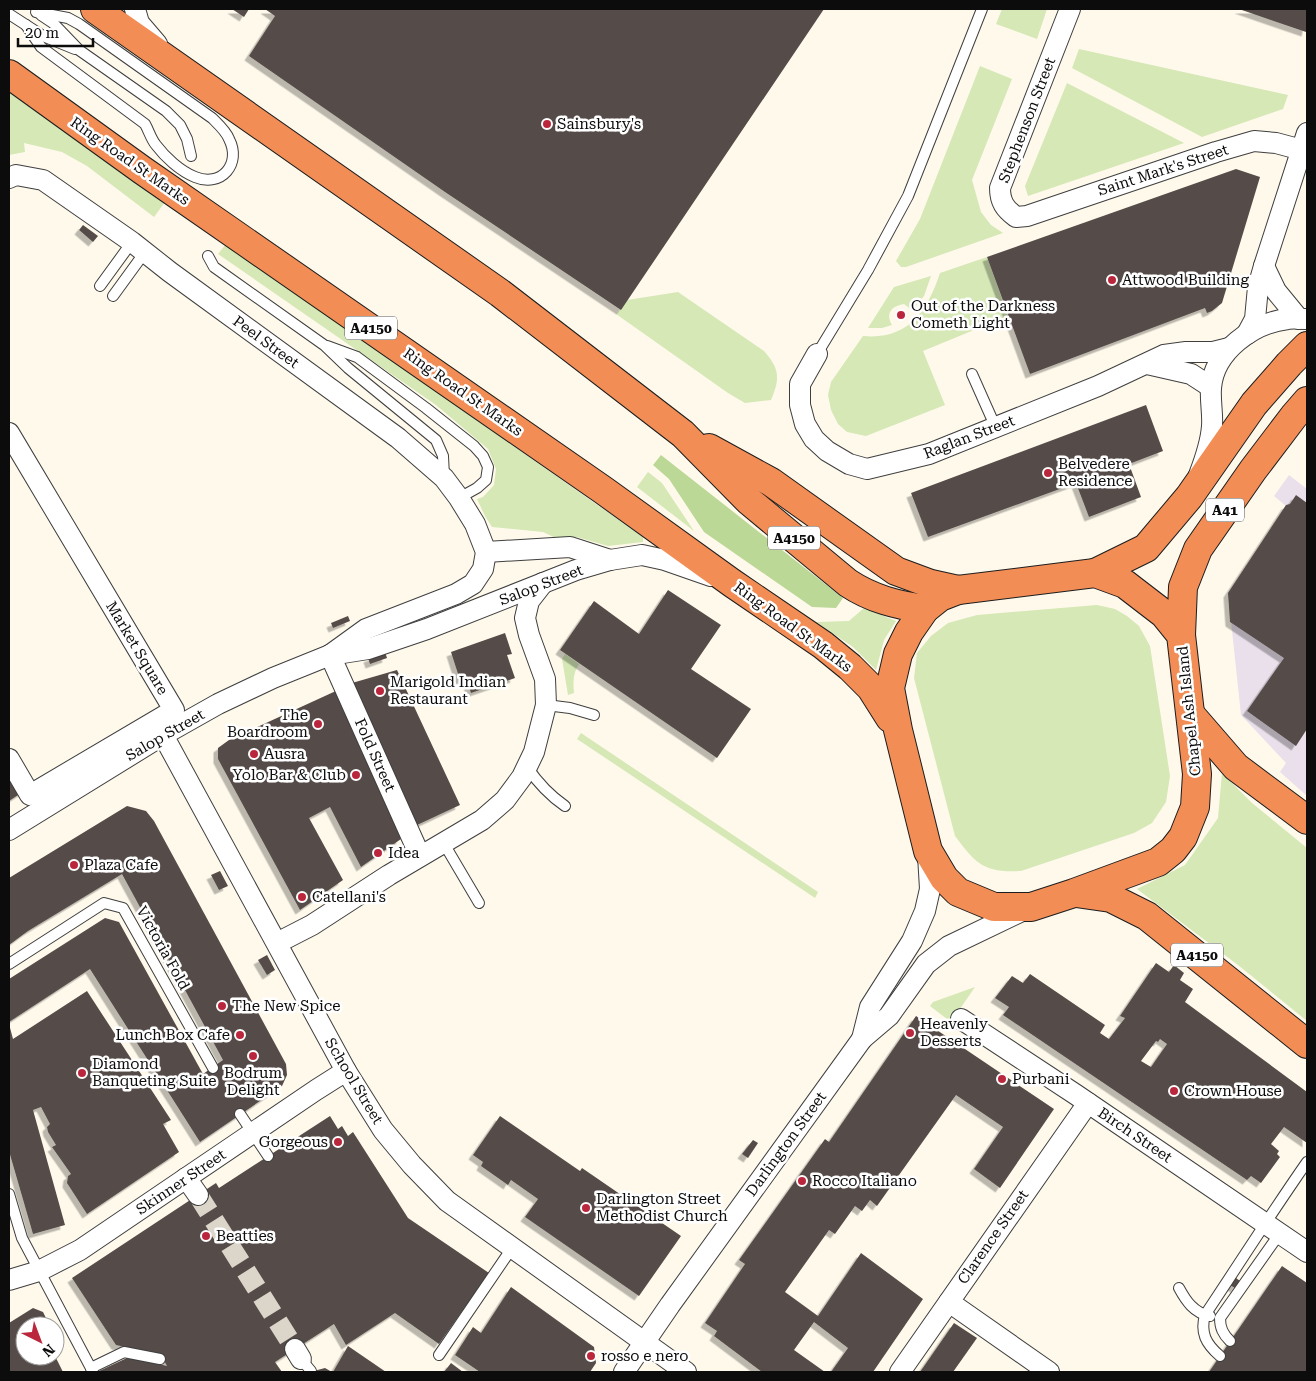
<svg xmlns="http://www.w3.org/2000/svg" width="1316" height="1381" viewBox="0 0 1316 1381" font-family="'Roboto Serif',serif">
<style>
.industrial{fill:#e9e0eb}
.green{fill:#d5e8b6}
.forest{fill:#bbd896}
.building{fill:#554c49;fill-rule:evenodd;filter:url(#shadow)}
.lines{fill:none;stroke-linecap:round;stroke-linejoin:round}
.street-tunnel{stroke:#dbd5ca;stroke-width:20;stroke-dasharray:20 10;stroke-linecap:butt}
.lane-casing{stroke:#3f3f3f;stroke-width:12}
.street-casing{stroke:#3f3f3f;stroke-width:22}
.highway-casing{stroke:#1d1d1d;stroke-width:30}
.lane{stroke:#fff;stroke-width:10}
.street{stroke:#fff;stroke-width:20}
.highway{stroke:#f28d56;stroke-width:28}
.poi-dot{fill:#ba273d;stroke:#fff;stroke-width:2}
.labels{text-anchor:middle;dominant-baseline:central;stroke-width:5;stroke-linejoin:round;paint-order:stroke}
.shield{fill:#fff;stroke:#555;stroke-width:1}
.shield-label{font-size:14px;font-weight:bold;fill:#0c0c0c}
.street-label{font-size:15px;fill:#0c0c0c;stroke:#fff}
.poi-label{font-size:15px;fill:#0c0c0c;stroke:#fff;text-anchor:start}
</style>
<defs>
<filter id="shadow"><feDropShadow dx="-4.5" dy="4.5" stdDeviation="0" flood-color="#0004"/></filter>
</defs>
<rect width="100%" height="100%" fill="#fff9eb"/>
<path class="industrial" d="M 1289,475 L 1307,489 L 1307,796 L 1280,772 L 1286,763 L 1241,715 L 1228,593 L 1286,506 L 1274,496 Z"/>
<g class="green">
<path d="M 1002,9 L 1047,9 L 1037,39 L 996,24 Z"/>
<path d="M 1079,49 L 1288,95 L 1283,109 L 1202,137 L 1072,68 Z"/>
<path d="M 980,66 L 1012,79 L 972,180 L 981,212 L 991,225 L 1003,233 L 906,267 L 901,267 L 896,261 L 920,219 Z"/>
<path d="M 1067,83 L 1184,143 L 1028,196 L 1025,186 Z"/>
<path d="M 9,91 L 165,202 L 154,217 L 87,166 L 62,152 L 24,143 L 25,152 L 9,155 Z"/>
<path d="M 226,244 L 643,537 L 643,542 L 608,546 L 577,537 L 558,539 L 543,532 L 492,527 L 485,516 L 477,499 L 483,497 L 494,485 L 496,469 L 488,449 L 436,405 L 218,254 Z"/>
<path d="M 987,257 L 1008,316 L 923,351 L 945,405 L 866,436 L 847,432 L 838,424 L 831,410 L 828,395 L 831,382 L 863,336 C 908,340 927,312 940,273 Z"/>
<path d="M 931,276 L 924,296 L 912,310 L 904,304 C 892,306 885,313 892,325 L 882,328 L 868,328 L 894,287 Z"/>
<path d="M 678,292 L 764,351 C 780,369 780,379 771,400 L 745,403 L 728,393 L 616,314 L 627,300 Z"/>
<path d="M 648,472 L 662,483 L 694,531 L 637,487 Z"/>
<path d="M 1097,605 L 1115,609 L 1127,616 L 1139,626 L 1150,646 L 1170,776 L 1166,802 L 1152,823 L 1134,833 L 1021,871 C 984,873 976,864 955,836 L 914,678 L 917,653 L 931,636 L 948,623 L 977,615 Z"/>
<path d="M 864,608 L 896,621 L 884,640 L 876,670 L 853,647 L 816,622 L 849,621 Z"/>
<path d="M 565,654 L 579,664 C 573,673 573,682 574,693 L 568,695 L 562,659 Z"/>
<path d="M 581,733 L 818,892 L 815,898 L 577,739 Z"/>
<path d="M 1222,773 L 1252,803 L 1307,848 L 1307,1021 L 1238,965 L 1137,889 L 1185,865 L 1218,818 Z"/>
<path d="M 975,987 L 951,1022 L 930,1006 L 933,1002 Z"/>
</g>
<path class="forest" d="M 661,455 L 843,598 L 836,608 L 812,607 L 704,532 L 669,479 L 653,465 Z"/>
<g class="building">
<path d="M 232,9 L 249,9 L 244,17 Z"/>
<path d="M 265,9 L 824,9 L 621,310 L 445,192 L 249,56 L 275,16 Z"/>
<path d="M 1239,9 L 1307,9 L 1307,28 L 1306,32 Z"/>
<path d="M 1236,169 L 1260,177 L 1222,303 L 1212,311 L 1207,313 L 1205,308 L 1030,374 L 987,257 Z"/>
<path d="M 83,225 L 98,236 L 93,242 L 79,230 Z"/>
<path d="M 1146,405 L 1163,451 L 1129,464 L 1141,497 L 1089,517 L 1076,483 L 928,537 L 911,493 Z"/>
<path d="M 1296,495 L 1307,503 L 1307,729 L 1296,746 L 1247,711 L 1284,658 L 1230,622 L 1228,593 L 1286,505 L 1290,504 Z"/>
<path d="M 668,590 L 721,625 L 691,669 L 751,709 L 717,758 L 560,650 L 594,601 L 639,634 Z"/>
<path d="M 348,616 L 350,621 L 333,628 L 331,623 Z"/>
<path d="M 505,633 L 512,654 L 507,655 L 515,678 L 471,693 L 466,678 L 460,680 L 451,652 Z"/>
<path d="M 385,652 L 387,658 L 370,664 L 368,658 Z"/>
<path d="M 397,670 L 460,805 L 417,825 L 352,683 Z"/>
<path d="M 338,690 L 401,839 L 361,867 L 330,807 L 309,818 L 343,880 L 300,910 L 218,759 L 218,748 L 229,740 Z"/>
<path d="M 9,759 L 27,789 L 9,801 Z"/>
<path d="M 127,806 L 146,811 L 154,821 L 286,1064 L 287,1075 L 282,1086 L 200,1142 L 90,969 L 9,1022 L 9,979 L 105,918 L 119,922 L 203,1074 L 223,1060 L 122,874 L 28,931 L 9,945 L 9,878 Z"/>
<path d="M 220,871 L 228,886 L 219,890 L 211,875 Z"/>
<path d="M 267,955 L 275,970 L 267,975 L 258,960 Z"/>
<path d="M 1156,963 L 1169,972 L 1174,965 L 1184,973 L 1180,980 L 1193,989 L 1185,1002 L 1307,1092 L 1307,1143 L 1284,1127 L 1271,1144 L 1279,1151 L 1277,1154 L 1280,1157 L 1261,1183 L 1251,1176 L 1247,1180 L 1003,1015 L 1009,1007 L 995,998 L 1012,976 L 1023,983 L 1030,974 L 1105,1025 L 1100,1033 L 1109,1039 L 1125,1018 L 1120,1016 ZM 1160,1039 L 1167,1044 L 1151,1067 L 1141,1061 L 1156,1041 L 1158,1042 Z"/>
<path d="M 87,991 L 171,1120 L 163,1124 L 179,1152 L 87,1214 L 67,1183 L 68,1176 L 71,1174 L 52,1147 L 56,1145 L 48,1132 L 47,1127 L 50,1124 L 41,1107 L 33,1110 L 65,1225 L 33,1234 L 9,1151 L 9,1024 L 13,1039 Z"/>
<path d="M 916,1016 L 1054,1109 L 1000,1188 L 974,1169 L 1003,1127 L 956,1095 L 877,1206 L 870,1200 L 862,1211 L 855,1206 L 835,1234 L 829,1230 L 785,1292 L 818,1316 L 861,1253 L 923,1299 L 873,1372 L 831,1372 L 848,1348 L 814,1322 L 794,1350 L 825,1372 L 762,1372 L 714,1336 L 717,1331 L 705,1323 L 745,1264 L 739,1260 L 825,1139 L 829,1142 Z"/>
<path d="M 330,1116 L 338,1129 L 342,1126 L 348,1136 L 353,1132 L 408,1218 L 489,1273 L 439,1344 L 395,1313 L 346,1345 L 334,1324 L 275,1362 L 282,1372 L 97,1372 L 129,1357 L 167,1366 L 161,1355 L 116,1345 L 72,1278 L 216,1183 L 219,1188 Z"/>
<path d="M 500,1116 L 580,1171 L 582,1168 L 681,1236 L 639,1296 L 525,1217 L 538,1199 L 511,1180 L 508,1185 L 481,1166 L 483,1162 L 473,1155 Z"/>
<path d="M 753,1140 L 758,1143 L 748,1158 L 742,1154 Z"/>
<path d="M 1282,1266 L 1307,1283 L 1307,1372 L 1209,1372 Z"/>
<path d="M 1236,1278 L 1240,1281 L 1235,1288 L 1230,1285 Z"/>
<path d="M 511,1287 L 594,1347 L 596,1363 L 590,1372 L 480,1372 L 455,1355 L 473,1327 L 481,1333 Z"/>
<path d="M 33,1308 L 43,1312 L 50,1326 L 25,1326 L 25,1356 L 55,1356 L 63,1372 L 9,1372 L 9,1323 Z"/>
<path d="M 954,1323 L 977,1338 L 953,1372 L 920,1372 Z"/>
<path d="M 348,1346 L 386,1372 L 333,1372 Z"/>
<path d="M 451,1363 L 463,1372 L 444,1372 Z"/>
<path d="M 325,1368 L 332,1372 L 310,1372 Z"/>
</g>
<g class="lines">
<path class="street-tunnel" d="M 198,1195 L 295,1349"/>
<defs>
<g id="lane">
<path d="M 9,14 L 43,36 L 75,49"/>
<path d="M 41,15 L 53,23 L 79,50 L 166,111 L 180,125 L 187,139 L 191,156"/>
<path d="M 26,25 L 41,47 L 145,124 C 149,131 151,139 156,145 C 165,157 180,171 195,177 C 221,188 242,164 229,139 C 226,131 218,124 212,118 L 79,24 L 68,18 L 36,12"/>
<path d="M 208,256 L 214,267 L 324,345 L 348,368 L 436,440 L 443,456 L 444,477"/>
<path d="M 100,286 L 132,242"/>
<path d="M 113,296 L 145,252"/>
<path d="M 327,346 L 357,357 L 426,408 L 474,446 L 483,456 L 488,467 L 486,480 L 477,488 L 459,498"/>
<path d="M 817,354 L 868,270 L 908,196 L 982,9"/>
<path d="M 972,374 L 996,428"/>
<path d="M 546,705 L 570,708 L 594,715"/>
<path d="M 527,767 C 538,783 549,795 565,806"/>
<path d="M 443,842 L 479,903"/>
<path d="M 9,964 L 104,903 L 123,908 L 213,1068"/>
<path d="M 240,1114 L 268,1156"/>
<path d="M 9,1194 L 22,1238 L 93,1372"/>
<path d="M 1179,1288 C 1186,1301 1194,1313 1210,1316"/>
<path d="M 1230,1341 C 1223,1334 1220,1328 1220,1318 L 1280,1233"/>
<path d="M 439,1355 L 512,1248"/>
<path d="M 1220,1356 C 1206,1344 1200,1333 1205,1315 C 1239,1264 1272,1212 1307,1162"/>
<path d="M 301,1359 L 311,1371"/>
<path d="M 91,1368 L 124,1352 L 160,1359"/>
</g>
<g id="street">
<path d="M 135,9 L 139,23 L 157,44"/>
<path d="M 1070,9 L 1000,188 C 1000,202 1005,209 1016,217 L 1027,216 L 1216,152 L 1254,141 L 1276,143 L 1302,150"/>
<path d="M 9,178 L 16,175 L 43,180 L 132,242 L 170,272 L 398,438 L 444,478 L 459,498 L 475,524 L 486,552 L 483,569 L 473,584 L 456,594 L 366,629 L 330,655"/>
<path d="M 1264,266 L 1276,291 L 1299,319"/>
<path d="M 1247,334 L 1255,319 L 1258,287 L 1264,266 L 1307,133"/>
<path d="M 817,354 L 800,384 L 800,405 L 805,424 L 814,439 L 827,451 L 849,464 L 867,469 L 929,454 L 1098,386 L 1164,355 L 1186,352 L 1213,352 L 1229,348"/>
<path d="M 1147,364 L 1191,374 L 1211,387"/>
<path d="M 9,433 L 174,710 L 30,795 L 9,759"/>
<path d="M 1199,475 C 1204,462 1211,440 1212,426 C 1213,414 1210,401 1211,388 C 1214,351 1253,323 1288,319 C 1294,318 1301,319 1307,319"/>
<path d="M 486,552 L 570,547 L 610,560"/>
<path d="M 330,655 L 420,856"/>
<path d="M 163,735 L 346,1071 L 383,1130 L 412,1165 L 447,1201 L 686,1372"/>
<path d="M 9,830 L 163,735 L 218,704 L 273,678 L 330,655 L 368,649 L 427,629 L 576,570 L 610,560 L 642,555 L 665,560 L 711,576"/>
<path d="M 277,943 L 312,925 L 389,875 L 482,820 L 505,800 L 522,777 L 534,752 L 546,705 L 545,679 L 529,635 L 525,618 L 529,601 L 543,583"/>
<path d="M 961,1019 L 1075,1094 L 1307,1252"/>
<path d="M 862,1039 L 870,1007 L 912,941 L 925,911 L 930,889 L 928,855"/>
<path d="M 186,1178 L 198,1195"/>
<path d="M 9,1280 L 39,1271 L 80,1250 L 316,1090 L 346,1071"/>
<path d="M 949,1302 L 1049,1372"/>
<path d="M 295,1349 L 301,1359"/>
<path d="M 624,1372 L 670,1305 L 862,1039 L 889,1016 L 926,964 L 949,946 L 1024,910"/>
<path d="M 900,1372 L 1088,1103"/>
</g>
<g id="highway">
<path d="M 95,9 L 500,293 L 683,434 L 749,501 L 848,583 C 872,599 897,605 925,609"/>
<path d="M 9,74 L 142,170 L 603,490 L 732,583 L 823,645 L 850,667 L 871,688 L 890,718"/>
<path d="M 709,448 L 771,482 L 896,571 L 931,584 L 958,590"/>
<path d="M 1095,573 L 1146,548 L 1189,497 L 1254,404 L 1289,364 L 1307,346"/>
<path d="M 1181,635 L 1164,614 L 1125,584 L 1095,573 L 958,590 L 940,597 L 925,609 L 909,632 L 898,654 L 890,688 L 898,730 L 928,851 L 944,878 L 958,892 L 994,907 L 1031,907 L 1074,893 L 1158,862 L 1173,850 L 1183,837 L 1195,807 L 1197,774 L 1181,635 L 1183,587 L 1198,549 L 1253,470 L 1294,416 L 1307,401"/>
<path d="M 1191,715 L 1236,767 L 1307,820"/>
<path d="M 1076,893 L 1111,898 L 1147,916 L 1307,1044"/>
</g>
</defs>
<use href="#lane" class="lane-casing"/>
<use href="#street" class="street-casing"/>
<use href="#highway" class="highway-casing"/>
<use href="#lane" class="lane"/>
<use href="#street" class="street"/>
<use href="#highway" class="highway"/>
</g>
<g class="poi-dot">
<circle cx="547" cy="124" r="5"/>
<circle cx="1112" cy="280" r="5"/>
<circle cx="901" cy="315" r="5"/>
<circle cx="1048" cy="473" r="5"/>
<circle cx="380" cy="691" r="5"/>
<circle cx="318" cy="724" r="5"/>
<circle cx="254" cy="754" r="5"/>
<circle cx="356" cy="775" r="5"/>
<circle cx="378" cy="853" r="5"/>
<circle cx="74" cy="865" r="5"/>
<circle cx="302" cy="897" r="5"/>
<circle cx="222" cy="1006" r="5"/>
<circle cx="910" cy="1033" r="5"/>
<circle cx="240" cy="1035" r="5"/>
<circle cx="253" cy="1056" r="5"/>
<circle cx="82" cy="1073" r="5"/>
<circle cx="1002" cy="1079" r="5"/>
<circle cx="1174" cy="1091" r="5"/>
<circle cx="338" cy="1142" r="5"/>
<circle cx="802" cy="1181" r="5"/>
<circle cx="586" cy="1208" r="5"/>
<circle cx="206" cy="1236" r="5"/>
<circle cx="591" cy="1356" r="5"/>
</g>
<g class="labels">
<g class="shield">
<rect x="345" y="316.5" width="52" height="23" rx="4"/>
<rect x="1206" y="498.5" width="38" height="23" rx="4"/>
<rect x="768" y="526.5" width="52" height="23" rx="4"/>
<rect x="1171" y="943.5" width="52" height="23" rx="4"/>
</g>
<g class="shield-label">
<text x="371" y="328">A4150</text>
<text x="1225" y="510">A41</text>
<text x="794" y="538">A4150</text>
<text x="1197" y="955">A4150</text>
</g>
<g class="street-label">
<text transform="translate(1027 120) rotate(-69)">Stephenson Street</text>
<text transform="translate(130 161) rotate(35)">Ring Road St Marks</text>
<text transform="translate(1163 170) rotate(-18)">Saint Mark's Street</text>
<text transform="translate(266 342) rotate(36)">Peel Street</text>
<text transform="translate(463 392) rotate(35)">Ring Road St Marks</text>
<text transform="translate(969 437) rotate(-21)">Raglan Street</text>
<text transform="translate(541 585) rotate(-21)">Salop Street</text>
<text transform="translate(793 627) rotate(36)">Ring Road St Marks</text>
<text transform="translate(137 648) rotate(59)">Market Square</text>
<text transform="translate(1189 711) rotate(-96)">Chapel Ash Island</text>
<text transform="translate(165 735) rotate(-30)">Salop Street</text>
<text transform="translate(375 755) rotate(66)">Fold Street</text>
<text transform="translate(163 948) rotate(61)">Victoria Fold</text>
<text transform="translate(354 1081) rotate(59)">School Street</text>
<text transform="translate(1135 1135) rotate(34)">Birch Street</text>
<text transform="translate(786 1144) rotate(-54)">Darlington Street</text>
<text transform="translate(181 1182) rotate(-34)">Skinner Street</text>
<text transform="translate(993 1237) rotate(-55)">Clarence Street</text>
</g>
<g class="poi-label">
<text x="557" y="124">Sainsbury's</text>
<text x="1122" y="280">Attwood Building</text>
<text x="911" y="306">Out of the Darkness<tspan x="911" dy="17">Cometh Light</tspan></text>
<text x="1058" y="464">Belvedere<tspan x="1058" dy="17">Residence</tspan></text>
<text x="390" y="682">Marigold Indian<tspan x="390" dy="17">Restaurant</tspan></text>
<text x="308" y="715" text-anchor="end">The<tspan x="308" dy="17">Boardroom</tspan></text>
<text x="264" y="754">Ausra</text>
<text x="346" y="775" text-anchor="end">Yolo Bar &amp; Club</text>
<text x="388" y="853">Idea</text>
<text x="84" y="865">Plaza Cafe</text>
<text x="312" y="897">Catellani's</text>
<text x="232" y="1006">The New Spice</text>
<text x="920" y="1024">Heavenly<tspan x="920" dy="17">Desserts</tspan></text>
<text x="230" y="1035" text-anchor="end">Lunch Box Cafe</text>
<text x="92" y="1064">Diamond<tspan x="92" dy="17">Banqueting Suite</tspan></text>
<text x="253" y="1073" text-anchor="middle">Bodrum<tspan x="253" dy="17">Delight</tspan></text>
<text x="1012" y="1079">Purbani</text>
<text x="1184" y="1091">Crown House</text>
<text x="328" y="1142" text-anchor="end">Gorgeous</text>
<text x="812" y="1181">Rocco Italiano</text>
<text x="596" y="1199">Darlington Street<tspan x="596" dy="17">Methodist Church</tspan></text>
<text x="216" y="1236">Beatties</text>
<text x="601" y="1356">rosso e nero</text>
</g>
</g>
<rect width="1316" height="1381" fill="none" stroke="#0c0c0c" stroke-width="20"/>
<g transform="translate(40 1341) rotate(138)"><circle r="24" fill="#ffffff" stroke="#9e9e9e"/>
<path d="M0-4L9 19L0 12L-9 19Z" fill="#ba273d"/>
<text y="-8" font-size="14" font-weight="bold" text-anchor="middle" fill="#0c0c0c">N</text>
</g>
<path d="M18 38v8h75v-8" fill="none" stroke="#0c0c0c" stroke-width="2.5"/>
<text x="25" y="38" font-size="15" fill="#0c0c0c" stroke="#ffffff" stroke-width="4" paint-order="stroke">20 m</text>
</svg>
